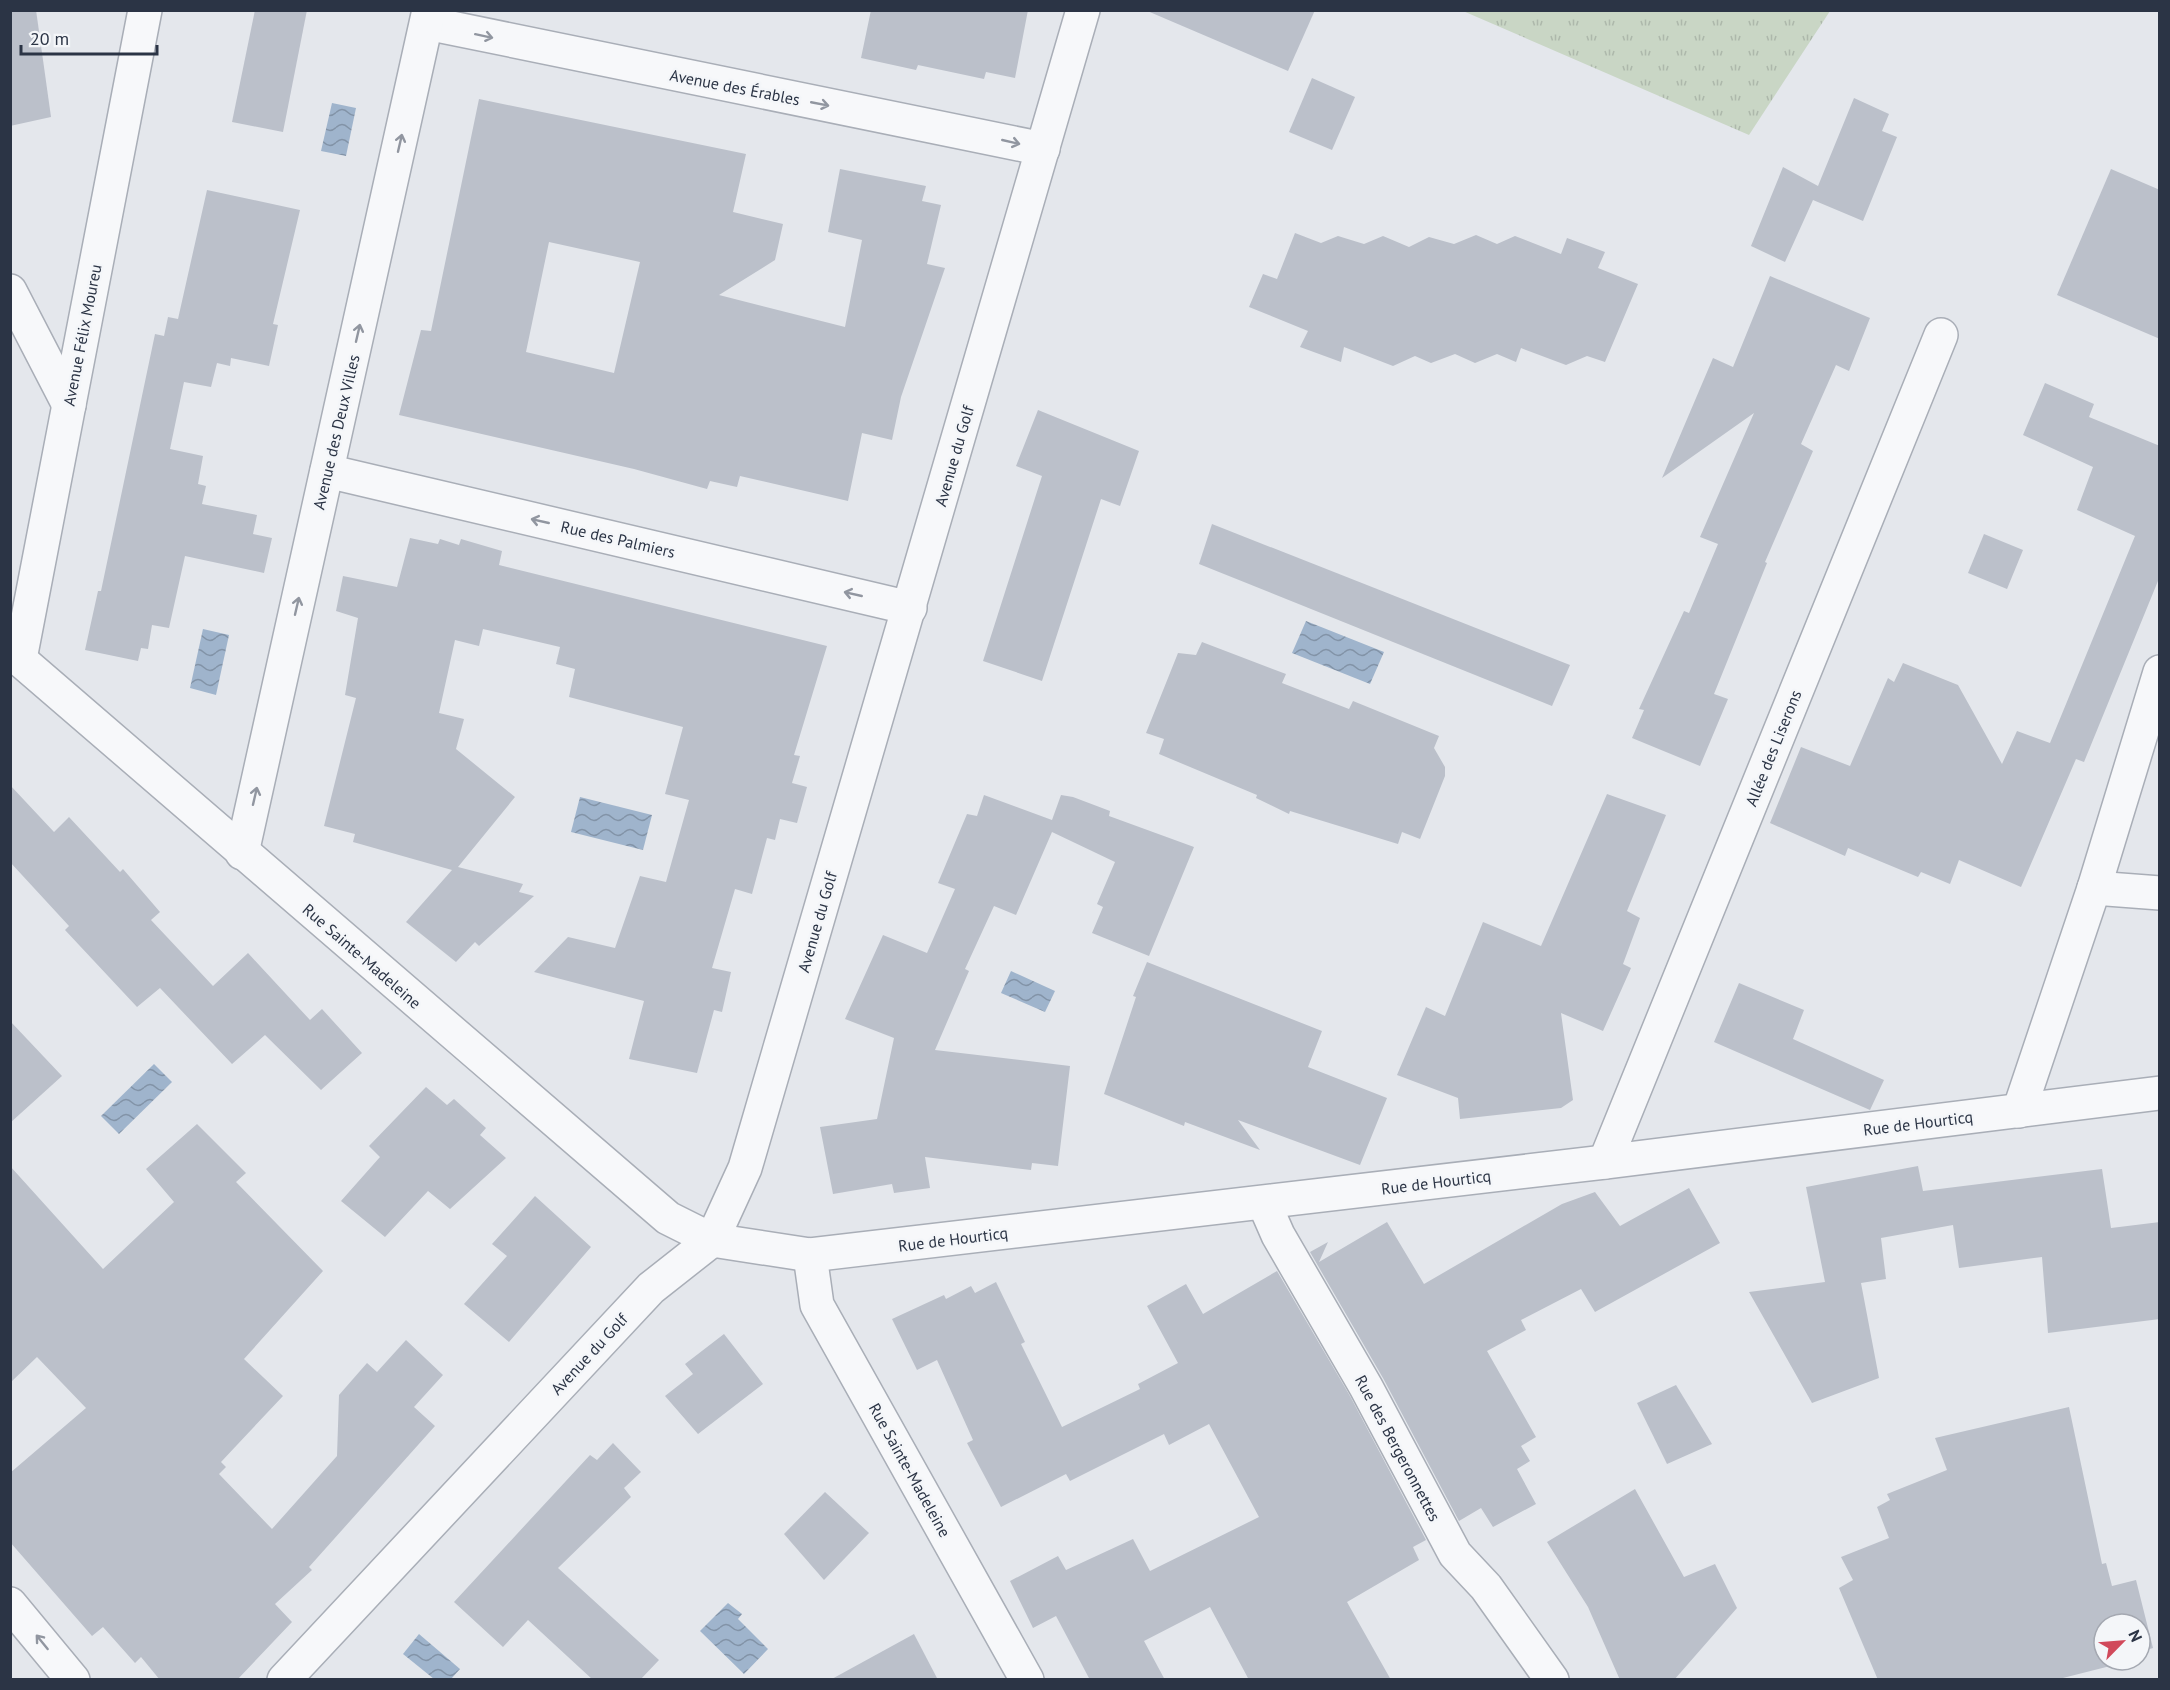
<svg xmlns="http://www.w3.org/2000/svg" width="2170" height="1690" viewBox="0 0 2170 1690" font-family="'PT Sans',sans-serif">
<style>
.grass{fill:url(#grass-tufts)}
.water{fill:url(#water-waves)}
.building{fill:#bbc0ca;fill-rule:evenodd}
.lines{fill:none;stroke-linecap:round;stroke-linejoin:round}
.street-casing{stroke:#a9aeb7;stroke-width:36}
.street{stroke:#f7f8fa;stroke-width:33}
.oneway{stroke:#9196a0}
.labels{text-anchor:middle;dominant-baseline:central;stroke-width:5;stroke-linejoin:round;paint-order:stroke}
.street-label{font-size:16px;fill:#2b3445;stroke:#f4f6f9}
</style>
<defs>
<pattern id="grass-tufts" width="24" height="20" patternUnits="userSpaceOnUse" patternTransform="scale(1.5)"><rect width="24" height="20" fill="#c9d6c5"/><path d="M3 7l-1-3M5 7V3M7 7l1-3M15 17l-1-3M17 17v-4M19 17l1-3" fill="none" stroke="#adb8ab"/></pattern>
<pattern id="water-waves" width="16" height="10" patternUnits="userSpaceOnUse" patternTransform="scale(1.5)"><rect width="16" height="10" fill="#9fb4cc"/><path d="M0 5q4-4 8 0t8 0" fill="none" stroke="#8293a7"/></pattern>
</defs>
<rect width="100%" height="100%" fill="#e4e7ec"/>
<path class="grass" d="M 1463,11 L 1830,11 L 1749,135 Z"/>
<g class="water">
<path d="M 332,103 L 356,108 L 346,156 L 321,151 Z"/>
<path d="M 1306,621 L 1384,652 L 1370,684 L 1292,653 Z"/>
<path d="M 203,629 L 229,635 L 216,695 L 190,688 Z"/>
<path d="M 580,797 L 652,815 L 643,850 L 571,832 Z"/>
<path d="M 1011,971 L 1055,991 L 1045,1012 L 1001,993 Z"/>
<path d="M 154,1064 L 172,1082 L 119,1134 L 101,1116 Z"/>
<path d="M 728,1603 L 742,1614 L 738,1619 L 768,1649 L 744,1674 L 700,1631 Z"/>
<path d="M 419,1634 L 460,1669 L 451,1679 L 434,1679 L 403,1654 Z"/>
</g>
<g class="building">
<path d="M 10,10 L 36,10 L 51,117 L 10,126 Z"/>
<path d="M 255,10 L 307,10 L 283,132 L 232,122 Z"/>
<path d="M 871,10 L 1028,10 L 1015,78 L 986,72 L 984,79 L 918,65 L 916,70 L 861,58 Z"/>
<path d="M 1145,10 L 1315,10 L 1288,71 Z"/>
<path d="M 1312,78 L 1355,97 L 1332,150 L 1289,132 Z"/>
<path d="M 1854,98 L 1889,114 L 1882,131 L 1897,137 L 1863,221 L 1813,200 L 1785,262 L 1751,246 L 1783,167 L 1818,186 Z"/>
<path d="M 479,99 L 746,154 L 733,212 L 783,224 L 775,260 L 719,295 L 845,327 L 862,240 L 828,232 L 840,169 L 926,186 L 922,201 L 941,205 L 927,264 L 945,268 L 901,397 L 892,440 L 862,433 L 848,501 L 740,476 L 737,487 L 710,481 L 707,489 L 634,469 L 399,415 L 421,330 L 431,331 ZM 549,242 L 640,262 L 614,373 L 526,352 Z"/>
<path d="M 2111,169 L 2160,190 L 2160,339 L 2057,295 Z"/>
<path d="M 207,190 L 300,210 L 273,324 L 278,325 L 269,366 L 231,358 L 230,366 L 217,363 L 211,387 L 184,382 L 170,449 L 203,456 L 198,484 L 206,486 L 202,504 L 257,515 L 253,534 L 272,538 L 264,573 L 185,556 L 169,628 L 152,625 L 148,649 L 141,648 L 138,661 L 85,650 L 98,591 L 101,591 L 155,334 L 164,336 L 168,317 L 178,319 Z"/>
<path d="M 1295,233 L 1321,243 L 1338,236 L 1364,244 L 1383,236 L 1409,247 L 1429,237 L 1454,244 L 1476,235 L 1497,244 L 1515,236 L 1561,254 L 1567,238 L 1605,252 L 1598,268 L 1638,284 L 1605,362 L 1587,356 L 1566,365 L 1521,348 L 1516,362 L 1497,354 L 1475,363 L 1455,354 L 1431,363 L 1415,356 L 1393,366 L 1344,347 L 1341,362 L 1300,347 L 1308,331 L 1249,307 L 1263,274 L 1277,279 Z"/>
<path d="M 1770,276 L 1870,318 L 1849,371 L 1836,365 L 1801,444 L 1813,451 L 1765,562 L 1767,563 L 1714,694 L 1728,699 L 1700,766 L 1632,738 L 1644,710 L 1639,709 L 1684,611 L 1689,613 L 1718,544 L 1700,537 L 1754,413 L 1662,478 L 1713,358 L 1733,367 Z"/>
<path d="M 2045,383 L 2094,404 L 2089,417 L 2160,446 L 2160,576 L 2084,762 L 2076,759 L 2021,887 L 1959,860 L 1950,884 L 1921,872 L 1918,877 L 1848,848 L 1845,856 L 1770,823 L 1801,747 L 1850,766 L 1888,678 L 1894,682 L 1903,663 L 1958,685 L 2002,764 L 2017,731 L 2050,743 L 2135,536 L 2077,510 L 2093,467 L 2023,435 Z"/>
<path d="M 1038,410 L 1139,451 L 1120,506 L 1101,499 L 1042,681 L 983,661 L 1042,476 L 1016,466 Z"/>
<path d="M 1212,524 L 1570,665 L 1552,706 L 1199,564 Z"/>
<path d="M 1984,534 L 2023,550 L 2007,589 L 1968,573 Z"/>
<path d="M 410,538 L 438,544 L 440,539 L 459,545 L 461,539 L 502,551 L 499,565 L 827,646 L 794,755 L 800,756 L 792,783 L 807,787 L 797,823 L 780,819 L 775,840 L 767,838 L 752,894 L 735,889 L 712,968 L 731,972 L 722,1012 L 714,1010 L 697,1073 L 629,1059 L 644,1001 L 534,972 L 568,937 L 615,948 L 640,876 L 666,882 L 689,800 L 665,794 L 683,727 L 569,697 L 575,669 L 556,664 L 560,647 L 483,629 L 479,646 L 455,640 L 439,713 L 464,719 L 456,749 L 515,797 L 458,867 L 523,884 L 519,892 L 534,896 L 479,946 L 475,942 L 456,962 L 406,922 L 452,870 L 353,842 L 355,834 L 324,826 L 356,698 L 345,695 L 358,618 L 336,611 L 343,576 L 397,587 Z"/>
<path d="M 1202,642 L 1286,674 L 1282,683 L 1349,709 L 1353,701 L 1439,736 L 1434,748 L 1445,767 L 1445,776 L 1420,839 L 1402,832 L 1398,844 L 1290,811 L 1289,814 L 1256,798 L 1257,795 L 1159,754 L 1164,739 L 1146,733 L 1178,653 L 1196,655 Z"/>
<path d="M 10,785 L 54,832 L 69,817 L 120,872 L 123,869 L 160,912 L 151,920 L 213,986 L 248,953 L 310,1020 L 322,1009 L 362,1053 L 321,1090 L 265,1035 L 232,1064 L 160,988 L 137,1007 L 65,930 L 69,926 L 10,862 Z"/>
<path d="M 1607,794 L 1666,815 L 1627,911 L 1640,918 L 1623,964 L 1631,968 L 1603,1031 L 1561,1013 L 1573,1100 L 1561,1108 L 1460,1119 L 1458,1098 L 1397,1075 L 1426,1007 L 1445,1016 L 1483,922 L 1541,946 Z"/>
<path d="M 984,795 L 1052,820 L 1061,795 L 1073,797 L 1110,811 L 1109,816 L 1194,847 L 1149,956 L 1092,933 L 1103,907 L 1097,904 L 1115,862 L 1052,832 L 1016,915 L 994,906 L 965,969 L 969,971 L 935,1050 L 1070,1066 L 1058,1166 L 1032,1163 L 1031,1170 L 925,1157 L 930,1188 L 894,1193 L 892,1184 L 833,1194 L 820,1127 L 877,1119 L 894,1038 L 845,1019 L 883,935 L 927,953 L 955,889 L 938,883 L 967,814 L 977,816 Z"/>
<path d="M 1147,962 L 1322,1031 L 1308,1067 L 1387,1098 L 1360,1165 L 1238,1120 L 1260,1150 L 1185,1122 L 1184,1126 L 1104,1094 L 1136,997 L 1133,996 Z"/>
<path d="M 1739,983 L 1804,1010 L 1793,1039 L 1884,1080 L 1870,1110 L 1714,1042 Z"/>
<path d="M 10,1021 L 62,1076 L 10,1123 Z"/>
<path d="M 426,1087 L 447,1105 L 454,1099 L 486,1128 L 480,1135 L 506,1158 L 450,1209 L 428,1191 L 385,1237 L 341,1201 L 380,1157 L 369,1146 Z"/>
<path d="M 197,1124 L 246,1173 L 236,1182 L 323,1271 L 244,1359 L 283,1396 L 221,1462 L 226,1467 L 219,1474 L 272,1529 L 337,1456 L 339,1395 L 367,1363 L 377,1372 L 406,1340 L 443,1375 L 414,1407 L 435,1426 L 309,1567 L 312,1570 L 275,1604 L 292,1622 L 237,1680 L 160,1680 L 141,1657 L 135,1663 L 103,1627 L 92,1636 L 10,1542 L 10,1473 L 86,1408 L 37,1357 L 10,1383 L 10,1166 L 103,1269 L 174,1202 L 146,1169 Z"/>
<path d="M 1918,1166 L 1923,1191 L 2102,1169 L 2111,1228 L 2160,1222 L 2160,1319 L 2048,1333 L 2042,1257 L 1959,1268 L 1953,1225 L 1881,1238 L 1886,1279 L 1861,1283 L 1879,1378 L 1812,1403 L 1749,1292 L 1825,1282 L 1806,1187 Z"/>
<path d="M 1689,1188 L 1720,1243 L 1595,1312 L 1581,1289 L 1521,1320 L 1526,1330 L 1487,1351 L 1536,1437 L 1521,1446 L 1530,1461 L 1517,1469 L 1536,1504 L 1493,1527 L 1481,1508 L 1459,1521 L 1383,1378 L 1310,1252 L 1328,1242 L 1319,1262 L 1387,1222 L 1424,1284 L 1562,1204 L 1595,1192 L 1620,1226 Z"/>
<path d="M 535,1196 L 591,1247 L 509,1342 L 464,1304 L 507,1256 L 492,1244 Z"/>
<path d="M 1277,1271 L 1350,1396 L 1426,1540 L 1413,1547 L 1419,1560 L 1347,1602 L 1391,1680 L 1249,1680 L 1210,1607 L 1144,1641 L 1165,1680 L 1090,1680 L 1056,1616 L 1033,1628 L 1010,1581 L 1058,1556 L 1066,1570 L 1133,1539 L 1150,1571 L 1259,1517 L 1209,1424 L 1169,1445 L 1164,1434 L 1070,1481 L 1066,1474 L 1001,1507 L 967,1443 L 973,1440 L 937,1360 L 917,1370 L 892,1319 L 944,1295 L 946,1299 L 971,1286 L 975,1293 L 996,1282 L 1025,1342 L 1021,1344 L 1062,1427 L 1140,1389 L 1138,1384 L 1178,1363 L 1147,1306 L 1186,1284 L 1203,1314 Z"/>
<path d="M 724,1334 L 763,1384 L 698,1434 L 665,1396 L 693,1374 L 685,1364 Z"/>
<path d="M 1676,1385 L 1712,1444 L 1667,1464 L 1637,1403 Z"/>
<path d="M 2069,1407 L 2102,1564 L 2106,1563 L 2112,1586 L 2136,1580 L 2153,1648 L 2140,1652 L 2140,1624 L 2104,1624 L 2104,1660 L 2130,1661 L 2055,1680 L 1878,1680 L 1839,1588 L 1853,1580 L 1841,1557 L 1889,1538 L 1877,1507 L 1890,1500 L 1887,1494 L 1947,1470 L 1935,1438 Z"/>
<path d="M 613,1443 L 641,1472 L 624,1488 L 631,1497 L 558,1568 L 659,1660 L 640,1680 L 593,1680 L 528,1620 L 503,1647 L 454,1602 L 590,1455 L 597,1460 Z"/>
<path d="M 1635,1489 L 1684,1577 L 1715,1564 L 1737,1608 L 1674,1680 L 1620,1680 L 1588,1607 L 1547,1542 Z"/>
<path d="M 825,1492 L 869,1533 L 824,1580 L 784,1534 Z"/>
<path d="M 914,1634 L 938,1680 L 830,1680 Z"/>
</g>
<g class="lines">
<defs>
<g id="street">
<path d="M 427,23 L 1043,149"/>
<path d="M 10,291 L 69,405"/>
<path d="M 327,471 L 910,608"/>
<path d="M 10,651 L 668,1218 L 712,1240 L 810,1255 L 1605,1162 L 2160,1093"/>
<path d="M 20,659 L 145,10"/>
<path d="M 242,853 L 429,10"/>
<path d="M 2094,888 L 2160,893"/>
<path d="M 2019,1111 L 2094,888 L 2160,672"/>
<path d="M 1605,1162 L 1941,335"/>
<path d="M 1264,1203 L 1278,1235 L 1366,1387 L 1455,1554 L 1486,1587 L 1552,1680"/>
<path d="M 810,1255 L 817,1305 L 1027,1680"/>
<path d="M 10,1604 L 73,1680"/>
<path d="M 284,1680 L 651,1288 L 712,1240 L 745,1168 L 1083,10"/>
</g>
</defs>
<use href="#street" class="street-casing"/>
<use href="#street" class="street"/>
</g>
<defs><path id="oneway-shaft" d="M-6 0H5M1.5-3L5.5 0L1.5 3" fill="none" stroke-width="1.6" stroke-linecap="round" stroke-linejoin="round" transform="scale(1.5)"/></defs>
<g class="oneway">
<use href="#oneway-shaft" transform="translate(484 36) rotate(12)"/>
<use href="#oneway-shaft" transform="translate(820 104) rotate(11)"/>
<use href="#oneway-shaft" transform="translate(1011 142) rotate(13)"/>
<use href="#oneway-shaft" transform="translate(400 143) rotate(-77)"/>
<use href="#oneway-shaft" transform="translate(358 333) rotate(-77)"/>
<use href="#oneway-shaft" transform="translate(540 521) rotate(-167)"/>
<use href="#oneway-shaft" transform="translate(853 594) rotate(-167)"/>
<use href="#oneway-shaft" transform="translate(297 606) rotate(-77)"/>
<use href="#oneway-shaft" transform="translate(255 796) rotate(-77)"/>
<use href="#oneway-shaft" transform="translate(42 1642) rotate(-129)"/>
</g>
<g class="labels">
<g class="street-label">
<text transform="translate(735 87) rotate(11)">Avenue des Érables</text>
<text transform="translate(82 335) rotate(-79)">Avenue Félix Moureu</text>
<text transform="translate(336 432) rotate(-77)">Avenue des Deux Villes</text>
<text transform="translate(954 456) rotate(-74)">Avenue du Golf</text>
<text transform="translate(618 539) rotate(13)">Rue des Palmiers</text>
<text transform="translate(1773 748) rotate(-68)">Allée des Liserons</text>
<text transform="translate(817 922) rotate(-74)">Avenue du Golf</text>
<text transform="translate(362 956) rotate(41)">Rue Sainte-Madeleine</text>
<text transform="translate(1918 1123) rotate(-7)">Rue de Hourticq</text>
<text transform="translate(1436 1182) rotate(-7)">Rue de Hourticq</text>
<text transform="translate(953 1239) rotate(-7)">Rue de Hourticq</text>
<text transform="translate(589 1354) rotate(-47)">Avenue du Golf</text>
<text transform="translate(1398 1448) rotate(62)">Rue des Bergeronnettes</text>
<text transform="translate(910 1470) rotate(61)">Rue Sainte-Madeleine</text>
</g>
</g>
<rect width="2170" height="1690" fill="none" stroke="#2b3445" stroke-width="24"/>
<g transform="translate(2122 1642) rotate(65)"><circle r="28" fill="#f4f6f9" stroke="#a4a8b1" stroke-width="1.5"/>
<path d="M0-4.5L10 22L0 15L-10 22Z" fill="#d1495b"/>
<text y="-9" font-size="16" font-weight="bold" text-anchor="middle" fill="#2b3445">N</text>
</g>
<path d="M21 45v9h136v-9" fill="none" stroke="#2b3445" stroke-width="3"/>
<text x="30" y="45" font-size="18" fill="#2b3445" stroke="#f4f6f9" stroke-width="4.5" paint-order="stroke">20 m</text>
</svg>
